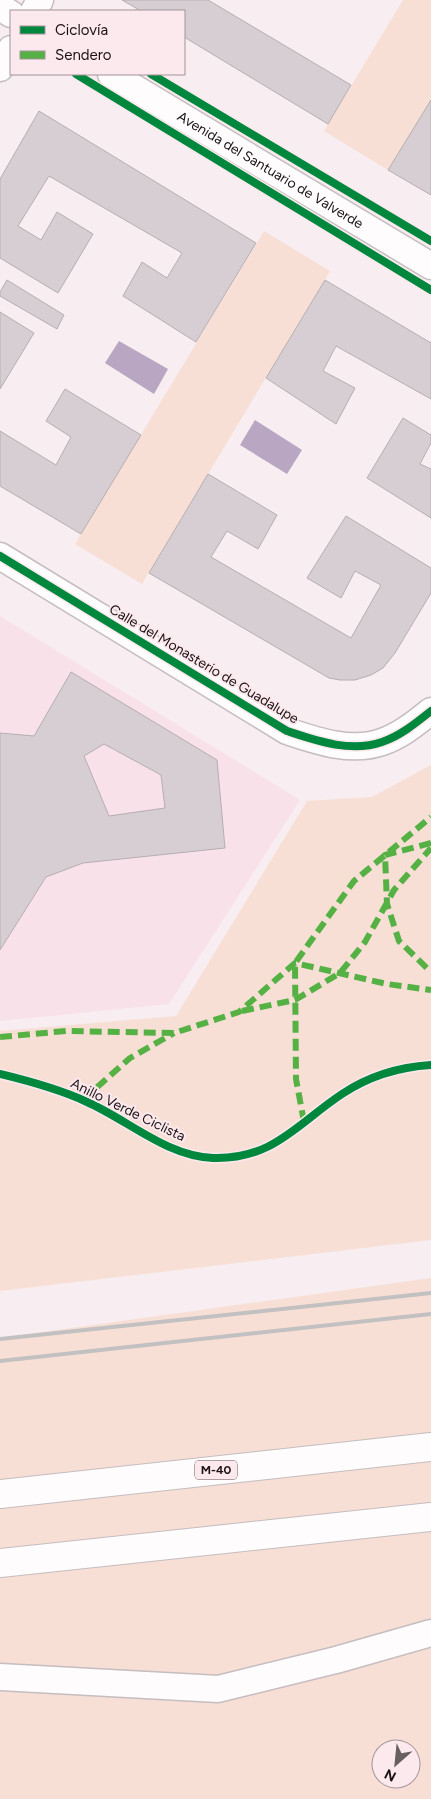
<svg xmlns="http://www.w3.org/2000/svg" width="431" height="1799" viewBox="0 0 431 1799" font-family="Figtree,sans-serif">
<style>
.built{fill:#f8e1e8}
.green{fill:#f7dfd6;fill-rule:evenodd}
.water{fill:#b8a6c3}
.building{fill:#d6ced2;stroke:#b6aeb1;fill-rule:evenodd}
.lines{fill:none;stroke-linecap:round;stroke-linejoin:round}
.street-casing{stroke:#c5bdbf;stroke-width:29}
.highway-casing{stroke:#c5bdbf;stroke-width:30}
.street{stroke:#fefcfd;stroke-width:26}
.highway{stroke:#fefcfd;stroke-width:28}
.rail{stroke:#c2c0c0;stroke-width:4}
.quiet{stroke:#55b144;stroke-width:6;stroke-dasharray:12 6;stroke-linecap:butt}
.cycleway-casing{stroke:#fce9ee;stroke-width:11}
.cycleway{stroke:#00873e;stroke-width:8}
.labels{text-anchor:middle;dominant-baseline:central;stroke-width:4;stroke-linejoin:round;paint-order:stroke}
.shield{fill:#fce9ee;stroke:#5e5255;stroke-width:1}
.shield-label{font-size:12px;font-weight:bold;fill:#1a1214}
.street-label{font-size:14px;fill:#1a1214;stroke:#fce9ee}
</style>
<rect width="100%" height="100%" fill="#f8edf0"/>
<path class="built" d="M 0,616 L 300,800 L 169,1004 L 0,1021 Z"/>
<g class="green">
<path d="M 403,0 L 431,0 L 431,100 L 388,170 L 324,131 Z"/>
<path d="M 264,231 L 330,271 L 142,584 L 75,544 Z"/>
<path d="M 431,765 L 431,1240 L 0,1291 L 0,1031 L 176,1016 L 307,801 L 372,797 Z"/>
<path d="M 431,1278 L 431,1799 L 0,1799 L 0,1338 ZM 381,1749 L 411,1749 L 411,1779 L 381,1779 Z"/>
</g>
<g class="water">
<path d="M 119,341 L 168,369 L 154,394 L 105,363 Z"/>
<path d="M 255,420 L 302,450 L 287,474 L 240,445 Z"/>
</g>
<g class="building">
<path d="M 122,0 L 208,0 L 351,85 L 328,124 L 184,37 L 184,11 L 141,11 Z"/>
<path d="M 431,100 L 431,195 L 388,170 Z"/>
<path d="M 39,111 L 256,243 L 196,342 L 123,296 L 142,262 L 167,278 L 182,253 L 49,176 L 18,226 L 41,240 L 57,212 L 93,234 L 58,293 L 0,258 L 0,179 Z"/>
<path d="M 7,280 L 64,315 L 57,329 L 0,296 L 0,292 Z"/>
<path d="M 325,280 L 431,343 L 431,399 L 336,346 L 323,371 L 355,388 L 336,424 L 266,378 Z"/>
<path d="M 0,312 L 34,333 L 0,389 Z"/>
<path d="M 65,389 L 141,435 L 81,534 L 0,486 L 0,431 L 56,465 L 71,437 L 46,421 Z"/>
<path d="M 403,418 L 431,435 L 431,443 L 420,464 L 431,469 L 431,518 L 367,478 Z"/>
<path d="M 208,474 L 277,515 L 258,549 L 227,531 L 211,557 L 351,638 L 381,585 L 355,571 L 341,598 L 307,578 L 346,516 L 431,568 L 431,593 L 395,653 L 383,668 L 371,675 L 355,680 L 340,680 L 329,678 L 149,573 Z"/>
<path d="M 71,672 L 217,760 L 225,848 L 83,863 L 46,877 L 0,950 L 0,733 L 34,736 ZM 104,744 L 161,775 L 165,808 L 109,816 L 84,756 Z"/>
</g>
<g class="lines">
<defs>
<g id="street">
<path d="M 0,7 L 11,14"/>
<path d="M 34,11 L 40,0"/>
<path d="M 0,68 L 11,49"/>
<path id="s1" d="M 111,74 L 431,266"/>
<path d="M 0,556 L 287,731 C 317,741 351,753 382,742 C 400,736 416,723 431,711"/>
<path d="M 0,1677 L 218,1689 L 336,1660 L 431,1633"/>
</g>
<g id="highway">
<path d="M 0,1494 L 431,1447"/>
<path d="M 0,1563 L 431,1517"/>
</g>
</defs>
<use href="#street" class="street-casing"/>
<use href="#highway" class="highway-casing"/>
<use href="#street" class="street"/>
<use href="#highway" class="highway"/>
<g class="rail">
<path d="M 0,1339 L 431,1293"/>
<path d="M 0,1361 L 431,1314"/>
</g>
<g class="quiet">
<path d="M 431,843 L 385,855 L 387,904 L 399,941 L 431,972"/>
<path d="M 242,1011 L 295,1000 L 340,973 L 365,942 L 394,890 L 431,848"/>
<path d="M 0,1037 L 66,1031 L 174,1033 L 239,1012 L 295,963 L 387,984 L 431,990"/>
<path d="M 87,1102 L 95,1089 L 130,1058 L 174,1033"/>
<path d="M 304,1122 L 296,1079 L 295,963 L 354,881 L 431,817"/>
</g>
<defs>
<g id="cycleway">
<path d="M 76,74 L 431,290"/>
<path d="M 151,74 L 431,241"/>
<path d="M 0,556 L 287,731 C 317,741 351,753 382,742 C 400,736 416,723 431,711"/>
<path d="M 0,1074 C 29,1081 59,1089 87,1102 C 128,1120 166,1156 213,1158 C 273,1160 298,1123 342,1094 C 369,1076 399,1067 431,1065"/>
</g>
</defs>
<use href="#cycleway" class="cycleway-casing"/>
<use href="#cycleway" class="cycleway"/>
</g>
<g class="labels">
<rect class="shield" x="195" y="1460.5" width="42" height="19" rx="4"/>
<g class="shield-label">
<text x="216" y="1470">M-40</text>
</g>
<g class="street-label">
<text stroke="none"><textPath href="#s1" startOffset="186">Avenida del Santuario de Valverde</textPath></text>
<text transform="translate(204 664) rotate(31)">Calle del Monasterio de Guadalupe</text>
<text transform="translate(128 1110) rotate(26)">Anillo Verde Ciclista</text>
</g>
</g>
<rect x="10" y="10" width="175" height="65" fill="#fce9ee" stroke="#a29397"/>
<rect x="20" y="26" width="25" height="8" fill="#00873e" stroke="#a29397"/>
<text x="55" y="35" font-size="15" fill="#1a1214">Ciclovía</text>
<rect x="20" y="51" width="25" height="8" fill="#55b144" stroke="#a29397"/>
<text x="55" y="60" font-size="15" fill="#1a1214">Sendero</text>
<g transform="translate(396 1764) rotate(207)"><circle r="24" fill="#fce9ee" stroke="#a29397"/>
<path d="M0-4L9 19L0 12L-9 19Z" fill="#685f61"/>
<text y="-8" font-size="14" font-weight="bold" text-anchor="middle" fill="#1a1214">N</text>
</g>
</svg>
